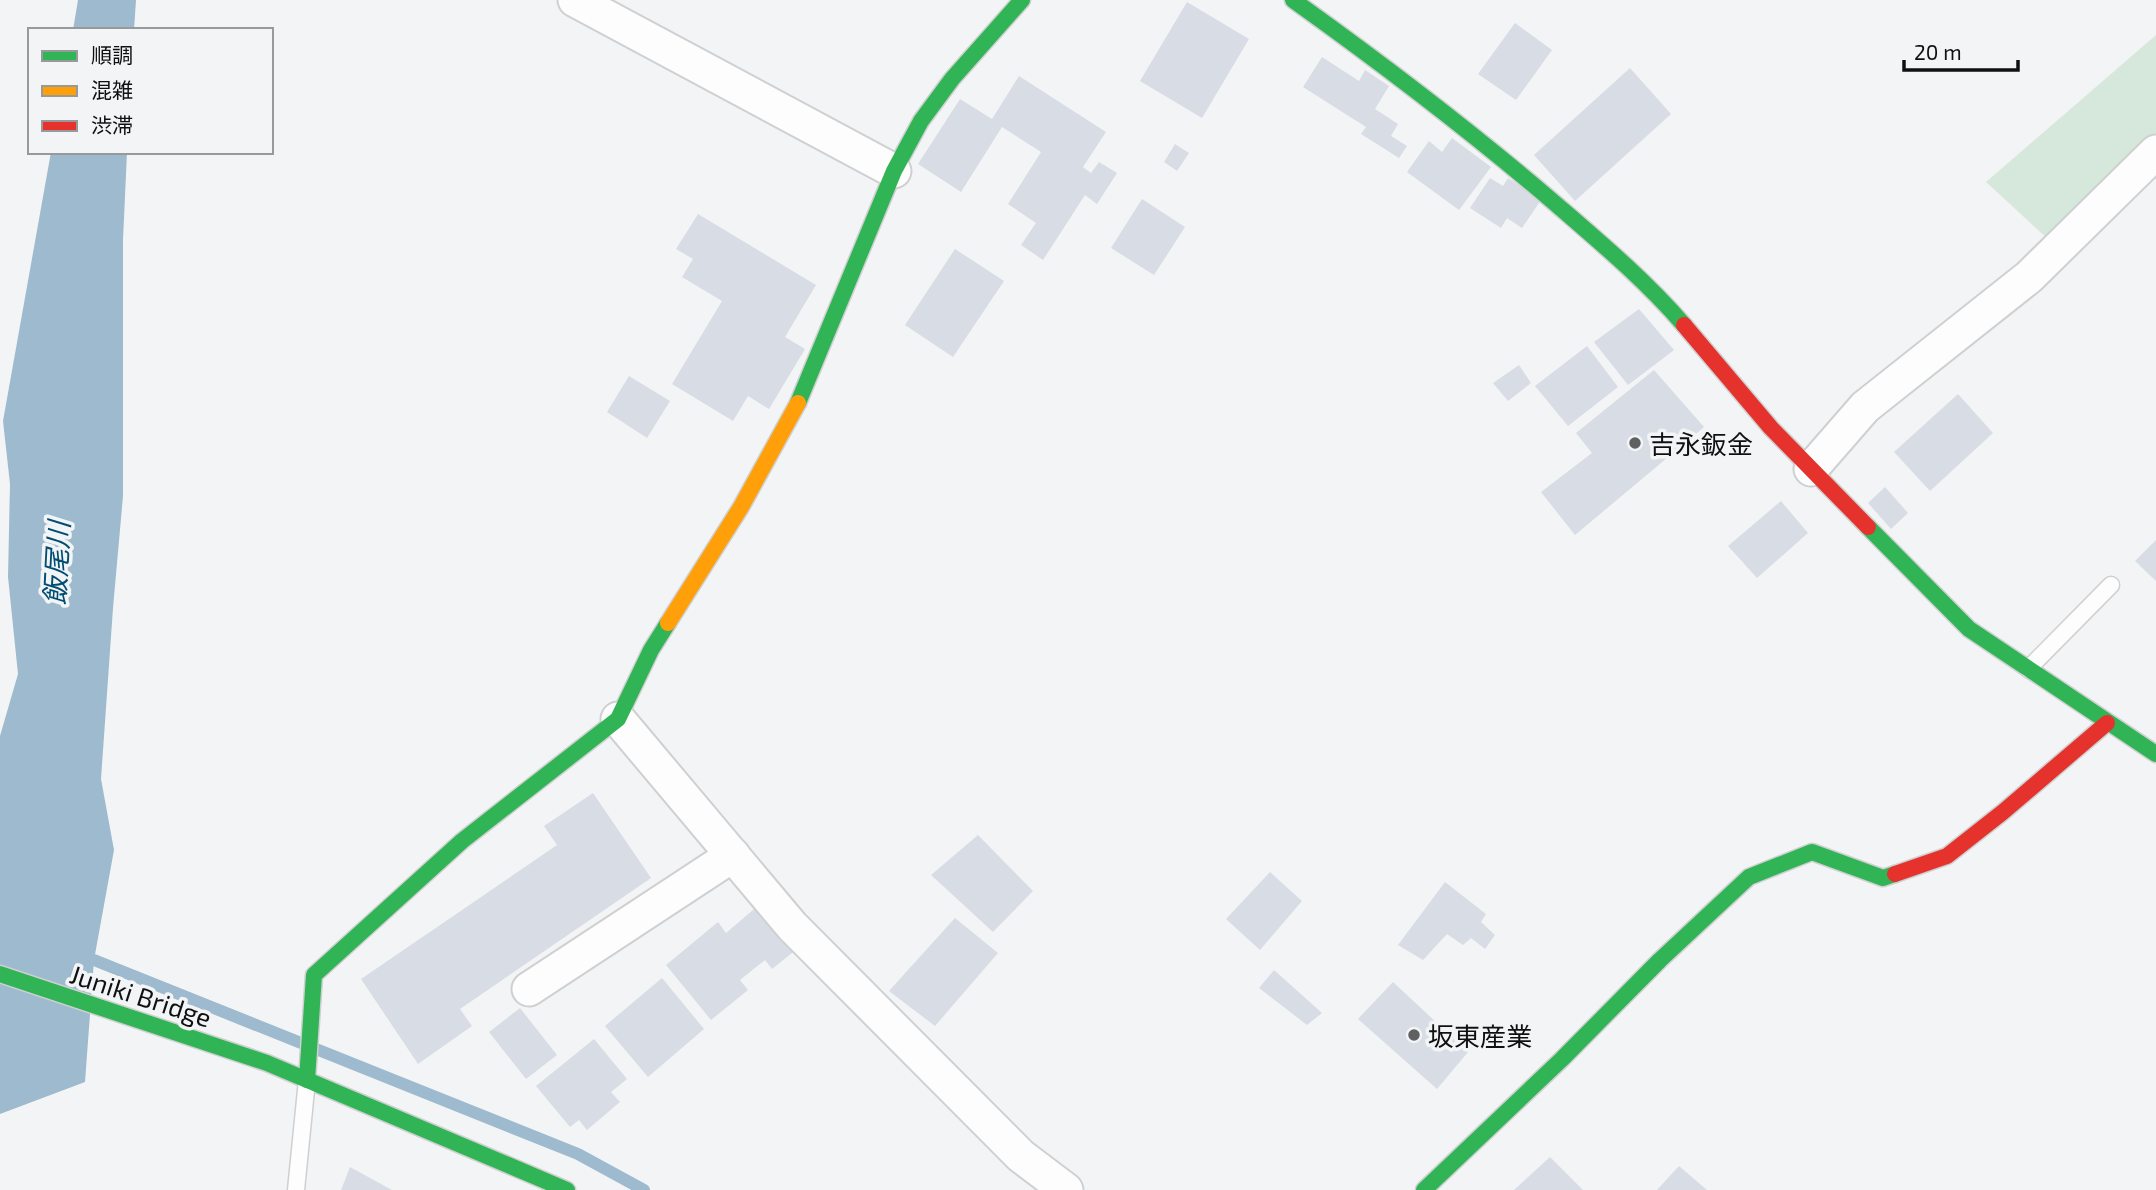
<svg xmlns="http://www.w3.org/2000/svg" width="2156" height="1190" viewBox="0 0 2156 1190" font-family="'Exo 2','Noto Sans JP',sans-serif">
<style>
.green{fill:#d6e8db}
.water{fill:#9ebace}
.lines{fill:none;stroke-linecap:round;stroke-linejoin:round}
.stream{stroke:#9ebace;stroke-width:12}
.building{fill:#d8dde5}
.lane-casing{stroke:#cfd0d1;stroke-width:19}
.street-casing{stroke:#cfd0d1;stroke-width:37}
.fast-casing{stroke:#cfd0d1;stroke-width:19}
.slow-casing{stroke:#cfd0d1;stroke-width:19}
.jam-casing{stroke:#cfd0d1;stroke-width:19}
.lane{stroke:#fdfdfe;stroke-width:16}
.street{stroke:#fdfdfe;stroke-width:33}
.fast{stroke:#30b455;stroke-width:16}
.slow{stroke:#ff9f0a;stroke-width:16}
.jam{stroke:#e5322d;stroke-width:16}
.poi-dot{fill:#5f6061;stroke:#f2f4f6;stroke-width:2.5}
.labels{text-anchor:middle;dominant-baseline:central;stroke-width:7;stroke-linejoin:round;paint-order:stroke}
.poi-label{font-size:26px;fill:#0f1011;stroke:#f2f4f6;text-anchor:start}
.street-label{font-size:26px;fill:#0f1011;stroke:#f2f4f6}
.water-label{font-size:28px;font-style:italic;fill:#004d72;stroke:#f2f4f6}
</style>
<rect width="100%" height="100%" fill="#f3f4f5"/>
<path class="green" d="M 2156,35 L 2156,136 L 2050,241 L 1986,182 Z"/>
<g class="water">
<path d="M 78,0 L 136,0 L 134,30 L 73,30 Z"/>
<path d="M 51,152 L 127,152 L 123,240 L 123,496 L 113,608 L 101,779 L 114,850 L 94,960 L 85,1082 L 0,1114 L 0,736 L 18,674 L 8,577 L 10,484 L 3,421 Z"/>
</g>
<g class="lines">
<path class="stream" d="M 94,960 L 578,1154 L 644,1190"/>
</g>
<g class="building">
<path d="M 1187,2 L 1249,39 L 1202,118 L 1140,81 Z"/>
<path d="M 1515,23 L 1552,50 L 1516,100 L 1478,74 Z"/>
<path d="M 1322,57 L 1359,81 L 1365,70 L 1389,86 L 1375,109 L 1398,124 L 1391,136 L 1407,146 L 1399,158 L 1361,134 L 1366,127 L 1303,87 Z"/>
<path d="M 1630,68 L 1671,114 L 1575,201 L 1534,155 Z"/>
<path d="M 1019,76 L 1106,132 L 1083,167 L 1091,173 L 1099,162 L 1117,173 L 1097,204 L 1085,195 L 1043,260 L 1021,245 L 1036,223 L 1008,204 L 1041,152 L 1002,127 L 961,192 L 918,164 L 960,99 L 992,119 Z"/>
<path d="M 1452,138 L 1491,167 L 1459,210 L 1407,172 L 1429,141 L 1442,152 Z"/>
<path d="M 1175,144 L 1189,153 L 1177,171 L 1164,162 Z"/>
<path d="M 1490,178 L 1503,186 L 1508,178 L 1541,200 L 1522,228 L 1507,218 L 1501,228 L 1470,208 Z"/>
<path d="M 1142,199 L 1185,227 L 1154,275 L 1111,248 Z"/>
<path d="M 698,214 L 816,285 L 785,337 L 805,349 L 769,409 L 748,396 L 733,421 L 672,384 L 722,301 L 682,277 L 693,259 L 676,249 Z"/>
<path d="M 955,249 L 1004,281 L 953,357 L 905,325 Z"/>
<path d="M 1639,309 L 1674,350 L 1628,385 L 1594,342 Z"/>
<path d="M 1587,346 L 1618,387 L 1568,426 L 1535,386 Z"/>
<path d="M 1519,365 L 1531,383 L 1508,401 L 1493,383 Z"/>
<path d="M 1654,370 L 1704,427 L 1575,535 L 1541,492 L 1592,453 L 1576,433 Z"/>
<path d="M 629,376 L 670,401 L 647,438 L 607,412 Z"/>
<path d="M 1958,394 L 1993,433 L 1930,491 L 1894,452 Z"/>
<path d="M 1885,487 L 1908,513 L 1891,529 L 1868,503 Z"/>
<path d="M 1781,501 L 1808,533 L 1757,578 L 1728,546 Z"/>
<path d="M 2156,540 L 2156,581 L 2135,561 Z"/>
<path d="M 593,793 L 651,878 L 460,1009 L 472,1026 L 418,1064 L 361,979 L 557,845 L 544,826 Z"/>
<path d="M 978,835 L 1033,891 L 993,932 L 931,875 Z"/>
<path d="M 1270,872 L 1302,901 L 1260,950 L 1226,919 Z"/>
<path d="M 1445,882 L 1486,914 L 1481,922 L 1495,935 L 1485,949 L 1471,938 L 1463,945 L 1447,934 L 1423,960 L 1398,945 Z"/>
<path d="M 760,904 L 797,949 L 772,969 L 765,960 L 740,980 L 748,990 L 711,1020 L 666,965 L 718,922 L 726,933 Z"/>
<path d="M 955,918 L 998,953 L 935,1026 L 889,991 Z"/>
<path d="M 1274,970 L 1322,1013 L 1307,1025 L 1259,988 Z"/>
<path d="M 662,978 L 704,1029 L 648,1077 L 605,1026 Z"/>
<path d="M 1393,982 L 1468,1052 L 1437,1089 L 1358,1019 Z"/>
<path d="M 520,1008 L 557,1055 L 526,1079 L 489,1032 Z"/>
<path d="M 594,1039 L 627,1079 L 611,1092 L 620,1102 L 587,1130 L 579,1120 L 570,1127 L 536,1086 Z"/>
<path d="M 1550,1157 L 1583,1190 L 1514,1190 Z"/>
<path d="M 1679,1166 L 1707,1190 L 1657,1190 Z"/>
<path d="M 350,1167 L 392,1190 L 341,1190 Z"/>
</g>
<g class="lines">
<defs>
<g id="lane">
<path d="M 2028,669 L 2111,585"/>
<path d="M 296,1190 L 307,1080"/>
</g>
<g id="street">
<path d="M 575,0 L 894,171"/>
<path d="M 1811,469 L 1865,407 L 2029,277 L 2156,152"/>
<path d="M 618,719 L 792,926 L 1021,1156 L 1066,1190"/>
<path d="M 529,989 L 733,855"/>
</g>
<g id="fast">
<path d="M 1293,0 C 1384,65 1472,132 1557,205 C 1601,243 1646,281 1684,325"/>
<path d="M 798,403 L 894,171 L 921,121 L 952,79 L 1022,0"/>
<path d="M 1868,527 L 1969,629 L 2156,754"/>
<path d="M 0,974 L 267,1063 L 567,1190"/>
<path d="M 307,1080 L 314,975 L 462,841 L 618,719 L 651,650 L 668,623"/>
<path d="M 1424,1190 L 1562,1059 L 1660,960 L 1749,877 L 1812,852 L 1883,878 L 1895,874"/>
</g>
<path id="slow" d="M 668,623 L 741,507 L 798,403"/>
<g id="jam">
<path d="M 1684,325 L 1771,428 L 1868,527"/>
<path d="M 1895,874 L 1947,856 L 2003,812 L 2107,723"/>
</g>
</defs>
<use href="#lane" class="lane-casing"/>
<use href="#street" class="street-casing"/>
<use href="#fast" class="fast-casing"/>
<use href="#slow" class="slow-casing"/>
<use href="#jam" class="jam-casing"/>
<use href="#lane" class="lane"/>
<use href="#street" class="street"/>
<use href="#fast" class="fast"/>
<use href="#slow" class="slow"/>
<use href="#jam" class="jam"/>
</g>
<g class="poi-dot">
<circle cx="1635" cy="443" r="7"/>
<circle cx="1414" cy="1035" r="7"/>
</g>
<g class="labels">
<g class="poi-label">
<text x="1649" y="443">吉永鈑金</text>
<text x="1428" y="1035">坂東産業</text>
</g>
<g class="street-label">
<text transform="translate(141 995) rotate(18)">Juniki Bridge</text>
</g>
<g class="water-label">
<text transform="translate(56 563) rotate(-87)">飯尾川</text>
</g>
</g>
<rect x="28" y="28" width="245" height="126" fill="#f2f4f6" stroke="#97999a" stroke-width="2"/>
<rect x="42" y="51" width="35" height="10" fill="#30b455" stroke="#97999a" stroke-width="2"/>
<text x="91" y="63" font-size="21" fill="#0f1011">順調</text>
<rect x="42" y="86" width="35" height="10" fill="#ff9f0a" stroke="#97999a" stroke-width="2"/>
<text x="91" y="98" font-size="21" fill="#0f1011">混雑</text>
<rect x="42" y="121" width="35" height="10" fill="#e5322d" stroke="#97999a" stroke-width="2"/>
<text x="91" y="133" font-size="21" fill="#0f1011">渋滞</text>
<path d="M1904 60v10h114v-10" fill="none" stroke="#0f1011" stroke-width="3.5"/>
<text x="1914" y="60" font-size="21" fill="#0f1011" stroke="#f2f4f6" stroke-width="5" paint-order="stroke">20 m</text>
</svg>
